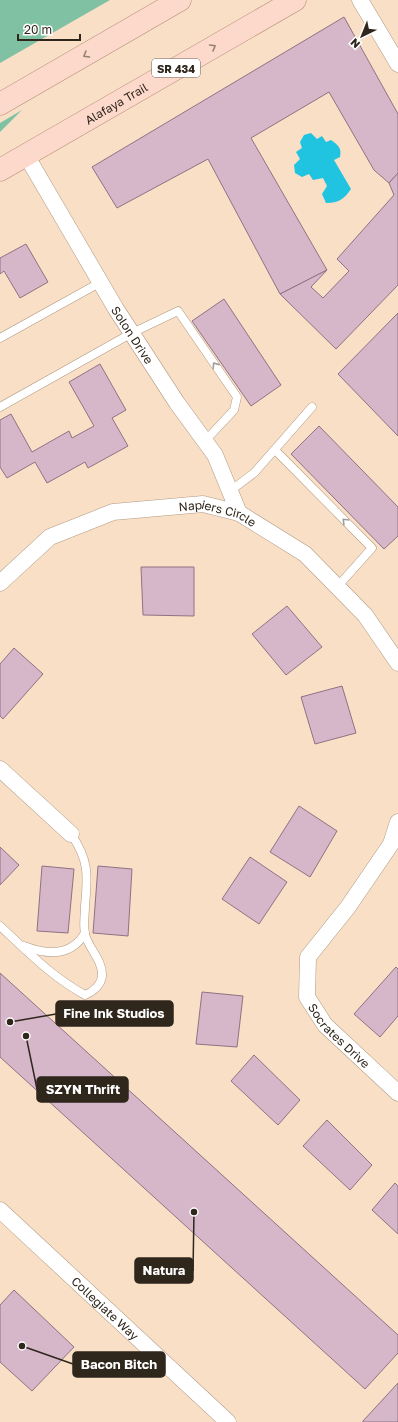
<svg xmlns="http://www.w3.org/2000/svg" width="398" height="1422" viewBox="0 0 398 1422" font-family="'Golos Text',sans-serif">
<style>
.green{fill:#80c1a3}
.water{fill:#20c3e0}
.building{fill:#d6b7c9;stroke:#8f7283}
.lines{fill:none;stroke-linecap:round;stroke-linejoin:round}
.lane-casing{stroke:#b29a83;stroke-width:9}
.street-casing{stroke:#b29a83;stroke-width:17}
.primary-casing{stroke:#b48a78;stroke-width:23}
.lane{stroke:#fff;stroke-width:8}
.street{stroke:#fff;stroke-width:16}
.primary{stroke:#fdd9cb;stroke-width:22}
.oneway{stroke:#968074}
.oneway2{stroke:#a19d99}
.labels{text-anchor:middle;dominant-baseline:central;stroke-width:3;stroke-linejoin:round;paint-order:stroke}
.shield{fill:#fff;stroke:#6d6760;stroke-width:1}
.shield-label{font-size:11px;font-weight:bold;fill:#2f261c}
.street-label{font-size:12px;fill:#2f261c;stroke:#fff}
.leader{fill:none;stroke:#2f261c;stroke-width:1.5}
.callout-dot{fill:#2f261c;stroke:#fff;stroke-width:1.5}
.callout{fill:#2f261c;stroke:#2f261c;stroke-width:1.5}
.callout-label{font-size:13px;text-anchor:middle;font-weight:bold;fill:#fff}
</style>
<rect width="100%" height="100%" fill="#f8dfc6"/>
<g class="green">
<path d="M 0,0 L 110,0 L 0,63 Z"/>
<path d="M 22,110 L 0,132 L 0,123 Z"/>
</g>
<path class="water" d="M 311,133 L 317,139 L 322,136 L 326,142 L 331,140 C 338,145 342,148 340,157 L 334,160 L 351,189 C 344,199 339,203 326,203 L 322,194 L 327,186 L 323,178 L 313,180 L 309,174 L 302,177 L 295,173 L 294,165 L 300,159 L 296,152 L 302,148 L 300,142 L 304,135 Z"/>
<g class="building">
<path d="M 344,17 L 398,114 L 398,173 L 389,183 L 374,170 L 329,92 L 251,138 L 327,270 L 280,294 L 208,159 L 117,208 L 92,167 Z"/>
<path d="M 398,173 L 398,285 L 336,349 L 280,294 L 327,270 L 311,287 L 323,298 L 349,271 L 337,259 L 394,195 L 389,183 Z"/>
<path d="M 26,244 L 48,282 L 20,298 L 4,271 L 0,274 L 0,258 Z"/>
<path d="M 224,299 L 281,385 L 251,406 L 192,321 Z"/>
<path d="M 398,313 L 398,436 L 338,374 Z"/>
<path d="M 100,364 L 126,410 L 112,418 L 128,446 L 88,468 L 85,462 L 47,483 L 35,462 L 7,478 L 0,467 L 0,420 L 11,414 L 32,452 L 69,431 L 72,438 L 94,426 L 69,382 Z"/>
<path d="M 319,426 L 398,507 L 398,536 L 384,549 L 291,454 Z"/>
<path d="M 141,567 L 194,567 L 194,616 L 143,615 Z"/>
<path d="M 287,606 L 322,647 L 286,675 L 252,634 Z"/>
<path d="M 14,648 L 43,674 L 3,719 L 0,716 L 0,664 Z"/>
<path d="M 342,686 L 356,733 L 315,744 L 301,697 Z"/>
<path d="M 299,806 L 337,831 L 310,877 L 270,852 Z"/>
<path d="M 0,847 L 19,865 L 0,885 Z"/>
<path d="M 250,857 L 287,882 L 259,924 L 222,899 Z"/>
<path d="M 42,866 L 74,869 L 68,933 L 37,931 Z"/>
<path d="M 98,866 L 132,869 L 128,936 L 93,933 Z"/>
<path d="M 396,967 L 398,969 L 398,1016 L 380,1037 L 354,1014 Z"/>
<path d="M 0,973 L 398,1335 L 398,1353 L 365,1389 L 0,1057 Z"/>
<path d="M 202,992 L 243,996 L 237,1047 L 196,1044 Z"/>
<path d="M 254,1055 L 300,1100 L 278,1125 L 231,1081 Z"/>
<path d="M 327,1120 L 372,1165 L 350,1190 L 303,1146 Z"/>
<path d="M 395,1183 L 398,1186 L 398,1234 L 372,1210 Z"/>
<path d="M 14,1290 L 74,1347 L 32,1391 L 0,1362 L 0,1305 Z"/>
<path d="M 398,1383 L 398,1422 L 363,1422 L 363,1421 Z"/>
</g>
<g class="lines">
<defs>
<g id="lane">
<path d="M 0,338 L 101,282"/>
<path d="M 0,407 L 132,333 L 178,311 L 237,397 L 234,410 L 205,441"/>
<path d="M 275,450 L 372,548 L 338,586"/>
<path d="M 230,491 L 254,473 L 312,407"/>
<path d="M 0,926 C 27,951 52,977 85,995 C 93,992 101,985 102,976 C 103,960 88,948 85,934 C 83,925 85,915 85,906 C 88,875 89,860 71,834"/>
<path d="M 24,946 C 47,955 71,957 85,933"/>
</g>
<g id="street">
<path d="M 360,0 L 398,64"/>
<path id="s1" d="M 26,155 L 116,309 L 177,403 L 215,455 L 239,513"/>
<path id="s2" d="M 0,583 L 50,537 L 113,512 L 203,504 L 239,513 L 305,554 L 365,615 L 398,663"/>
<path d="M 0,769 L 71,834"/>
<path id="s3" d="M 398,822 L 391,844 L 348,907 L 308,957 L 307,997 L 325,1025 L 398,1093"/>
<path id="s4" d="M 0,1210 L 228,1422"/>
</g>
<g id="primary">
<path d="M 0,104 L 180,0"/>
<path id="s5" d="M 0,170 L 295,0"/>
</g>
</defs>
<use href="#lane" class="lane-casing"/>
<use href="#street" class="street-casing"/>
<use href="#primary" class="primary-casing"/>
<use href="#lane" class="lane"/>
<use href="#street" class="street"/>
<use href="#primary" class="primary"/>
</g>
<defs><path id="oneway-chevron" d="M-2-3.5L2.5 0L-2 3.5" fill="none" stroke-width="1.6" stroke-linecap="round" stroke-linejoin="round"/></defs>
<g class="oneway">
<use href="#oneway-chevron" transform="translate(213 47) rotate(-30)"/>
<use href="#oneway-chevron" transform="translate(86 55) rotate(150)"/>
</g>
<g class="oneway2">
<use href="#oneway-chevron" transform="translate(215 365) rotate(-125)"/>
<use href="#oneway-chevron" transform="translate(345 521) rotate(-135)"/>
</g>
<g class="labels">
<rect class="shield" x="152" y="59" width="48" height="18" rx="3"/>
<g class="shield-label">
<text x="176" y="68">SR 434</text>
</g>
<g class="street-label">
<text stroke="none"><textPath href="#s5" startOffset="134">Alafaya Trail</textPath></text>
<text stroke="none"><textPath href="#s1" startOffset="209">Solon Drive</textPath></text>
<text stroke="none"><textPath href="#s2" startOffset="242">Napiers Circle</textPath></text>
<text stroke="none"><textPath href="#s3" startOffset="254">Socrates Drive</textPath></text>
<text stroke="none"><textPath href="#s4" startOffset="144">Collegiate Way</textPath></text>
</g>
</g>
<path class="leader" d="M10 1022L56 1014M26 1036L37 1089M194 1212L193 1271M22 1346L73 1364"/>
<g class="callout-dot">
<circle cx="10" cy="1022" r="4"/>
<circle cx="26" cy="1036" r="4"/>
<circle cx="194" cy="1212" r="4"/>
<circle cx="22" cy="1346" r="4"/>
</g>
<g class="callout">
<rect x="56" y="1001" width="117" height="25" rx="4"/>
<rect x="37" y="1077" width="91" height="25" rx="4"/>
<rect x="135" y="1258" width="58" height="25" rx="4"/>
<rect x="73" y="1352" width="92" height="25" rx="4"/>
</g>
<g class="callout-label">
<text x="114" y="1018">Fine Ink Studios</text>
<text x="83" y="1094">SZYN Thrift</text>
<text x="164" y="1275">Natura</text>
<text x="119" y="1369">Bacon Bitch</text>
</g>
<g transform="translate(362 36) rotate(223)" stroke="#ffffff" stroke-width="3" paint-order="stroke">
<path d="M0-3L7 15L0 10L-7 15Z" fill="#2f261c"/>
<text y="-6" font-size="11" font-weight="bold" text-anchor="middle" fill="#2f261c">N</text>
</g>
<path d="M18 34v6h62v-6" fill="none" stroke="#2f261c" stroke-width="2"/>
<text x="24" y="34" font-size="12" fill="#2f261c" stroke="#ffffff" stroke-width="3" paint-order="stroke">20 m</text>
</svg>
